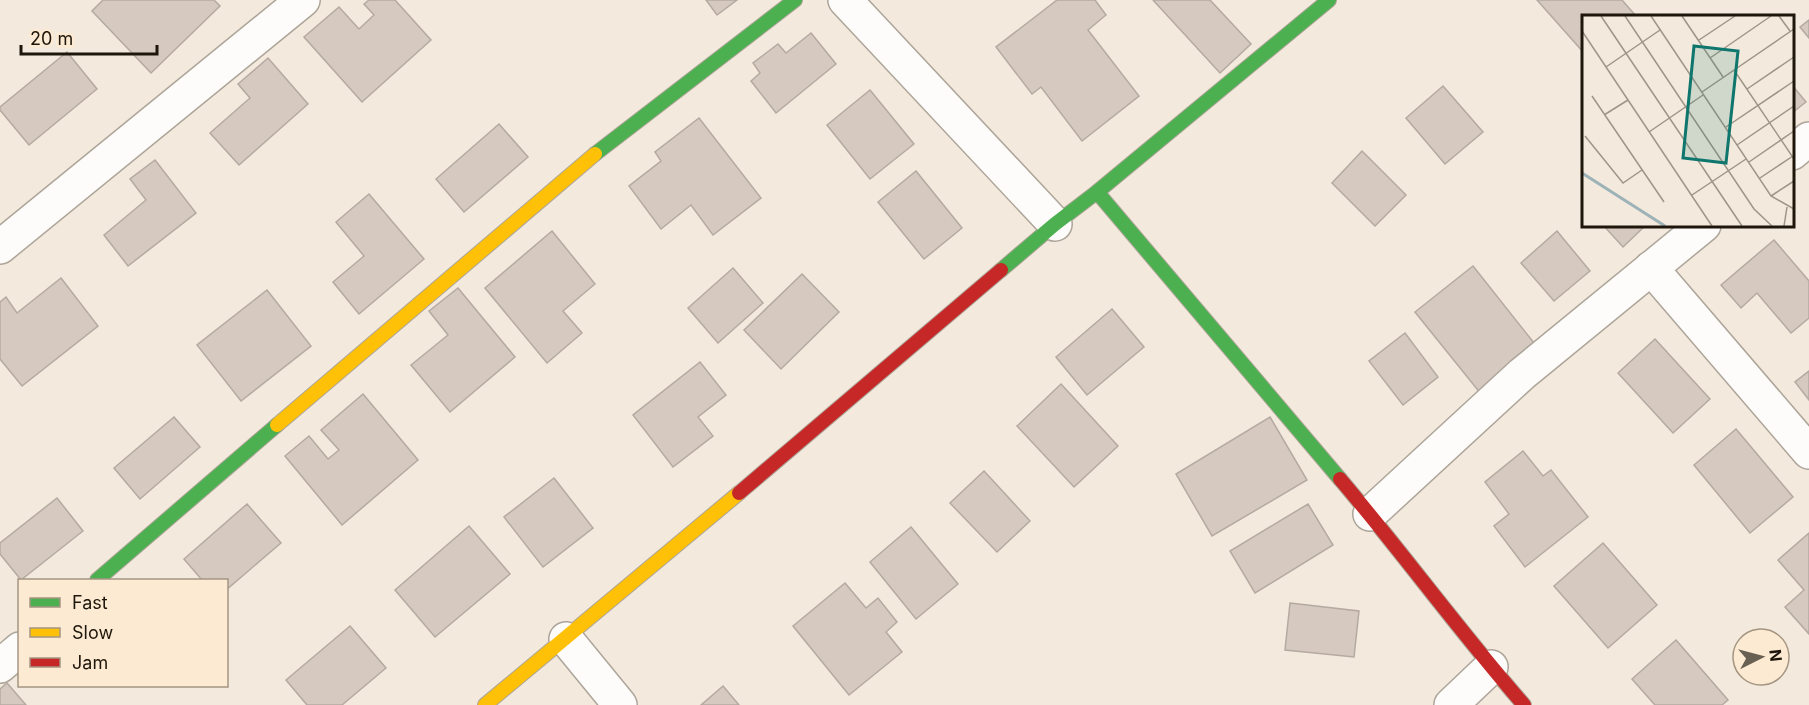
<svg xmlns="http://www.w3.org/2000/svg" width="1809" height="705" viewBox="0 0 1809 705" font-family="Inter,sans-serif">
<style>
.building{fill:#d5c9c0;stroke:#b5aaa2;stroke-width:1.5}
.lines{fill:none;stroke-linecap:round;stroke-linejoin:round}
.street-casing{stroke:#ada599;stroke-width:36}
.fast-casing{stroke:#ada599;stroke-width:16}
.slow-casing{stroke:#ada599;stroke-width:16}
.jam-casing{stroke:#ada599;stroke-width:16}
.street{stroke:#fdfcfa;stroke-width:33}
.fast{stroke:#4caf50;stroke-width:14}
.slow{stroke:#ffc107;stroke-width:14}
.jam{stroke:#c62828;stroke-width:14}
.inset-river{fill:none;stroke:#9db3b8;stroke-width:3}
.inset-road{fill:none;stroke:#9e9588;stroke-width:1.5}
.view{fill:#0f766e;fill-opacity:0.15;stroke:#0f766e;stroke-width:3}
.inset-edge{fill:none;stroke:#1e160b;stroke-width:3}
</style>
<rect width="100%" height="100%" fill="#f3e9dc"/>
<g class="building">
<path d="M 103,0 L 214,0 L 220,6 L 151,73 L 92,11 Z"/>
<path d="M 369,0 L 395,0 L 431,40 L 362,102 L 304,37 L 339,7 L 359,29 L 374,15 L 364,4 Z"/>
<path d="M 706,0 L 737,0 L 717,15 Z"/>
<path d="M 1057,0 L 1095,0 L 1106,15 L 1088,30 L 1139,96 L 1082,141 L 1041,87 L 1032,94 L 996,47 Z"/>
<path d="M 1153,0 L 1210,0 L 1251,44 L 1220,73 Z"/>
<path d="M 1537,0 L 1622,0 L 1636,16 L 1584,16 L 1584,53 Z"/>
<path d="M 1809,20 L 1809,38 L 1800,27 Z"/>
<path d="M 811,33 L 836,64 L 776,113 L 751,81 L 760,73 L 753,63 L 778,44 L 786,53 Z"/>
<path d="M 67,52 L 97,89 L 29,145 L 0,110 L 0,107 Z"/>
<path d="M 268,58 L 308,104 L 239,165 L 210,133 L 250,98 L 238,84 Z"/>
<path d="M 1792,85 L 1806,102 L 1792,113 Z"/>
<path d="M 1443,86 L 1483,132 L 1445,164 L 1406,118 Z"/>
<path d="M 870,90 L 914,144 L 870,179 L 827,125 Z"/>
<path d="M 699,118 L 761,198 L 713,235 L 691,205 L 661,229 L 629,186 L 661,161 L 655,152 Z"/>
<path d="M 499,124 L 528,157 L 464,212 L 436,179 Z"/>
<path d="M 1362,151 L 1406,195 L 1375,226 L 1332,183 Z"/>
<path d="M 155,160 L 196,213 L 128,266 L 104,235 L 146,200 L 130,179 Z"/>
<path d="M 916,171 L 962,228 L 924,259 L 878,202 Z"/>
<path d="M 369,194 L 424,259 L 359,314 L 333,282 L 364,256 L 336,222 Z"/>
<path d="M 1603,225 L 1646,225 L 1623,247 Z"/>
<path d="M 552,231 L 595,284 L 563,311 L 582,333 L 547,363 L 485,288 Z"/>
<path d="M 1557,231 L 1590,271 L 1554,301 L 1521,263 Z"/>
<path d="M 1774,240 L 1809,281 L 1809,318 L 1791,333 L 1757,293 L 1741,308 L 1721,285 Z"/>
<path d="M 1473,266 L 1538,348 L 1481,394 L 1415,312 Z"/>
<path d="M 733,268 L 763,303 L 718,343 L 688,308 Z"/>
<path d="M 802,274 L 839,312 L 781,369 L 744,330 Z"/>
<path d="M 61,278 L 98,326 L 22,386 L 0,359 L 0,302 L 6,297 L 17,313 Z"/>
<path d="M 458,288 L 515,357 L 450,412 L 411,365 L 448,335 L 429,311 Z"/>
<path d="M 267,290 L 311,346 L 241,401 L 197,345 Z"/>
<path d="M 1112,309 L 1144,347 L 1087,395 L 1056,357 Z"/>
<path d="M 1405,333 L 1438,377 L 1403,405 L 1369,361 Z"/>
<path d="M 1655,339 L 1710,399 L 1673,433 L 1618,373 Z"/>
<path d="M 700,362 L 726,395 L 698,417 L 713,436 L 673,467 L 633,415 Z"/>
<path d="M 1809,371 L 1809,400 L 1795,382 Z"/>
<path d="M 1061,384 L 1118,446 L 1074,487 L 1017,426 Z"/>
<path d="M 363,394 L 418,460 L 342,525 L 285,456 L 309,436 L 328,459 L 339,450 L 321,430 Z"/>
<path d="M 174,417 L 200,447 L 140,499 L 114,468 Z"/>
<path d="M 1270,417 L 1307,480 L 1212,536 L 1176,474 Z"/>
<path d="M 1736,429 L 1793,497 L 1750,533 L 1694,465 Z"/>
<path d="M 1523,451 L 1543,476 L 1551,470 L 1588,517 L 1525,567 L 1494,526 L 1509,514 L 1485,482 Z"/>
<path d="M 984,471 L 1030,521 L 997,552 L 950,503 Z"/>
<path d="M 554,478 L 593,528 L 543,567 L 504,517 Z"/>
<path d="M 57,498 L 83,531 L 21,580 L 0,554 L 0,543 Z"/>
<path d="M 247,504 L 281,543 L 226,590 L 226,580 L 202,580 L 184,559 Z"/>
<path d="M 1308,504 L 1333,545 L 1255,593 L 1230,551 Z"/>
<path d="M 469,526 L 510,574 L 435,637 L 395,590 Z"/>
<path d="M 911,527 L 958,584 L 916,619 L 870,562 Z"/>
<path d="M 1809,533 L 1809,634 L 1785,607 L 1804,590 L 1778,560 Z"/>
<path d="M 1603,543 L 1657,605 L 1608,648 L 1554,586 Z"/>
<path d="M 845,583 L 866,608 L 878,598 L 897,622 L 886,632 L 902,652 L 849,695 L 793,626 Z"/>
<path d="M 1290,603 L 1359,611 L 1354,657 L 1285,650 Z"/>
<path d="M 350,626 L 386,668 L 342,705 L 307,705 L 286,680 Z"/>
<path d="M 1676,640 L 1728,700 L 1722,705 L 1655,705 L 1632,679 Z"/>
<path d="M 7,683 L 26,705 L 0,705 L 0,689 Z"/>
<path d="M 723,686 L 739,705 L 701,705 Z"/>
</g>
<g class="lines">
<defs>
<g id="street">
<path d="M 845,0 L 1055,224"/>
<path d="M 1792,153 L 1809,139"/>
<path d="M 0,247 L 303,0"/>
<path d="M 1651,268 L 1809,452"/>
<path d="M 1370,514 L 1522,374 L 1704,225"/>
<path d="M 566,639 L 620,705"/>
<path d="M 0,666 L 20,649"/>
<path d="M 1451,705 L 1491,667"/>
</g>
<g id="fast">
<path d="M 595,154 L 795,0"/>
<path d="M 1097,192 L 1340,479"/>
<path d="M 1001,270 L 1055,224 L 1097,192 L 1329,0"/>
<path d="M 97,580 L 277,425"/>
</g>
<g id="slow">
<path d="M 277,425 L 595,154"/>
<path d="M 485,705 L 739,493"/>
</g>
<g id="jam">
<path d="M 1340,479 C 1403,553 1460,632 1524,705"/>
<path d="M 739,493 L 1001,270"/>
</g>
</defs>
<use href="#street" class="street-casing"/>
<use href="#fast" class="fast-casing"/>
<use href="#slow" class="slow-casing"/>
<use href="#jam" class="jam-casing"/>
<use href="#street" class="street"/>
<use href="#fast" class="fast"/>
<use href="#slow" class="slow"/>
<use href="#jam" class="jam"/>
</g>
<g transform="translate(1582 15)">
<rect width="212" height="212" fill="#f3e9dc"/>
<path class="inset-river" d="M 0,158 L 83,211"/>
<path class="inset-road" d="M 19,1 L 160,211M 43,1 L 172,194 L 190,211M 69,1 L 189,181 L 212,194M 100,1 L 141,62M 197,1 L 208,16M 0,16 L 130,211M 117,25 L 153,1M 128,43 L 189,1M 24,52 L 78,15M 152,55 L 212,144M 165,74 L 212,42M 120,77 L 212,14M 10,81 L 82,187M 22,100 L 46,85M 144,112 L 212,66M 67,117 L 121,80M 3,121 L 41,168 L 60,155M 155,130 L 212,91M 167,147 L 212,116M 178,163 L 211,141M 110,180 L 164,144M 189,181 L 212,166M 202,211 L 205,192"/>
<path class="view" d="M 112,31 L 156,36 L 144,148 L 101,143 Z"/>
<rect width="212" height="212" class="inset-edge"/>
</g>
<rect x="18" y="579" width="210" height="108" fill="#fdead2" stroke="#a49582" stroke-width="1.5"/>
<rect x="30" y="598" width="30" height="9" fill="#4caf50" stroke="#a49582" stroke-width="1.5"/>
<text x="72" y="609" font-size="18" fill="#1e160b">Fast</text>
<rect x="30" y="628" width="30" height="9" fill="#ffc107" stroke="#a49582" stroke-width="1.5"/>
<text x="72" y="639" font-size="18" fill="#1e160b">Slow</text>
<rect x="30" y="658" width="30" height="9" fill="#c62828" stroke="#a49582" stroke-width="1.5"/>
<text x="72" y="669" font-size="18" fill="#1e160b">Jam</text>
<g transform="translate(1761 657) rotate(84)"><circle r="28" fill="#fdead2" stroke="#a49582" stroke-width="1.5"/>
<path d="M0-4.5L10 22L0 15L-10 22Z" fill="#696054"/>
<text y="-9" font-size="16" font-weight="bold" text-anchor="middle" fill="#1e160b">N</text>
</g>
<path d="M21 45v9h136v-9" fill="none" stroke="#1e160b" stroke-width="3"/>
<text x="30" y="45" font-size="18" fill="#1e160b" stroke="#fdead2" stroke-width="4.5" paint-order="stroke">20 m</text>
</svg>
